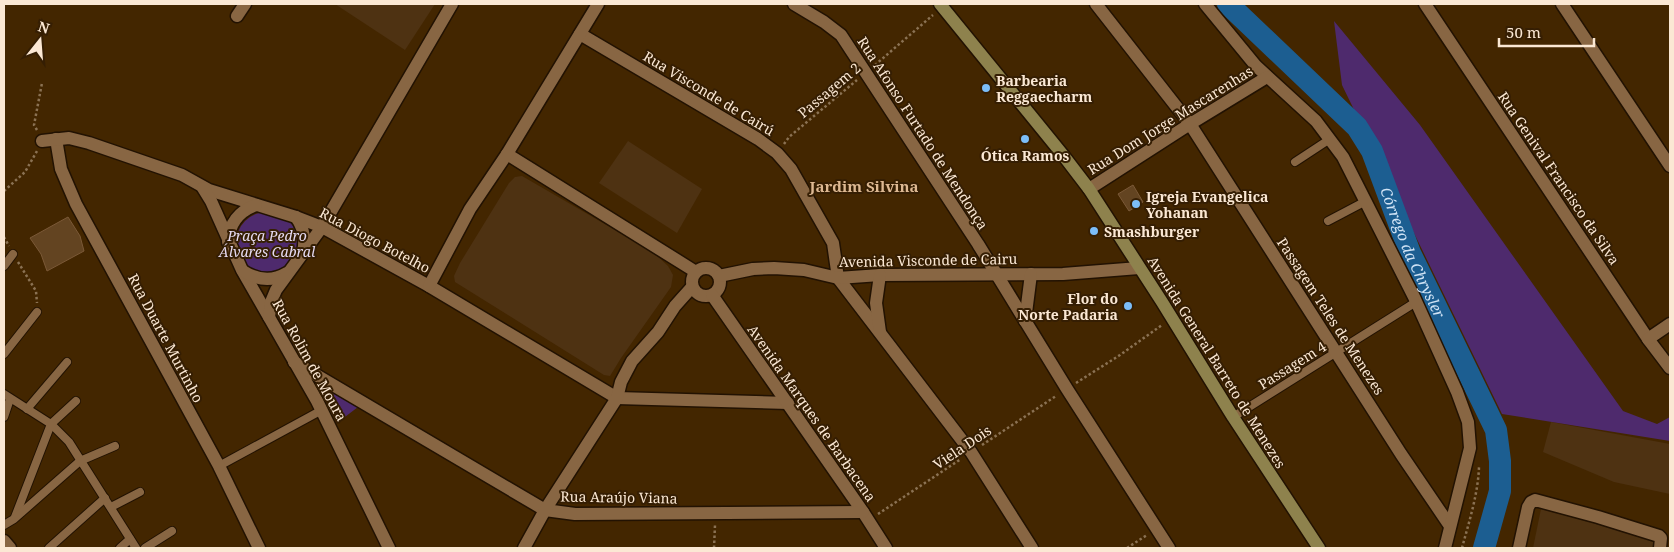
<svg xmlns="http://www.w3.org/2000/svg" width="1674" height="552" viewBox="0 0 1674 552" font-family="'Noto Serif',serif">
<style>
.built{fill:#4e3212}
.green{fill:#4e2a6d}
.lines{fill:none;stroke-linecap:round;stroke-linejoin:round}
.river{stroke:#1c5e91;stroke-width:22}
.building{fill:#634421;stroke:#7b5937}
.service-casing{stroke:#221202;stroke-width:10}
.minor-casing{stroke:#221202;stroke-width:15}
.secondary-casing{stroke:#221202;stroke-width:15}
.path{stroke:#8b7253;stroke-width:2.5;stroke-dasharray:2.5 2.5;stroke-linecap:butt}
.service{stroke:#886643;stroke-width:8}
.minor{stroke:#886643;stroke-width:12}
.secondary{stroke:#8e824d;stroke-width:12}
.poi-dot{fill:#7cbef9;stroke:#351e03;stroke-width:2}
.labels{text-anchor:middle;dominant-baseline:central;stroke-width:4;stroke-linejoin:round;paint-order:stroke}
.poi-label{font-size:14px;font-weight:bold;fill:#fbe8d4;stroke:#351e03;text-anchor:start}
.street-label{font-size:14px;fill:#fbe8d4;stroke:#351e03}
.park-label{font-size:14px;font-style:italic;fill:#e5daf1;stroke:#351e03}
.neighbourhood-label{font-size:15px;font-weight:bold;fill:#ddb892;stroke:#351e03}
.water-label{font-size:15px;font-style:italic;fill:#d0e3f5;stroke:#351e03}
</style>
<rect width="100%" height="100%" fill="#432600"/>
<g class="built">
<path d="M 335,4 L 435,4 L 405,50 Z"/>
<path d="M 628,141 L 702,189 L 677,233 L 599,183 Z"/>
<path d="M 522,176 L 653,252 L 668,266 L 673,275 L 671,287 L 621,358 L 610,376 L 604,375 L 455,282 L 454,276 L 460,263 L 509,183 L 515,177 Z"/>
<path d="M 1551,422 L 1670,444 L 1670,494 L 1614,482 L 1543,452 Z"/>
<path d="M 1541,509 L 1658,540 L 1657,548 L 1533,548 Z"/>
</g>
<g class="green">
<path d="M 1334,21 L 1420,125 L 1623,411 L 1657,424 L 1670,417 L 1670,441 L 1502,414 L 1342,85 Z"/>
<circle cx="267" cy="243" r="31"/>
<path d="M 325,387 L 358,407 L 337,423 Z"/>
</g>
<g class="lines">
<path class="river" id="s1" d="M 1228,4 L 1357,127 L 1372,151 L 1410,253 L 1496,430 L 1500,461 L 1500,491 L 1484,548"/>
</g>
<g class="building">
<path d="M 1133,185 L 1143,202 L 1129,211 L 1118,194 Z"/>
<path d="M 68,217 L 80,236 L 84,251 L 47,271 L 41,254 L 30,238 Z"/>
</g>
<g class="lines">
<defs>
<g id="service">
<path d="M 1295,162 L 1330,139"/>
<path d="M 1328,221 L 1366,201"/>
<path d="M 4,266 L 13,254"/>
<path d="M 4,354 L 37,312"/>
<path d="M 4,394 L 51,424 L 69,442 L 136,548"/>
<path d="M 27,409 L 67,362"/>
<path d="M 4,417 L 10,399"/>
<path d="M 1233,417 L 1416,302"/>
<path d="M 219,466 L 322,410"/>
<path d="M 111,507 L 140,492"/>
<path d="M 15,517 L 51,424 L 76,401"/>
<path d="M 4,525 L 14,519 L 80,461 L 115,446"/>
<path d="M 49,548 L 105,498"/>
<path d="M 120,548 L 130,539"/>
<path d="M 145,548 L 172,531"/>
</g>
<g id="minor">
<path d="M 794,4 L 824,22 L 841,35 L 978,244 L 1067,389 L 1169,548"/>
<path d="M 1096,4 L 1190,124 L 1401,454 L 1450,526"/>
<path d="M 1205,4 L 1256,66 L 1316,121 L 1343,157 L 1414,297 L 1457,392 L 1468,422 L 1470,448 L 1445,548"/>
<path d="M 1425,4 L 1648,339 L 1670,368"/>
<path d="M 1562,4 L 1670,166"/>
<path d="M 237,16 L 245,4"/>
<path d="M 580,34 L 758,139 L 777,153 L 791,169 L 833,243 L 838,278 L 971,452 L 1032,548"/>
<path d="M 56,139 L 61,169 L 76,204 L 219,466 L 259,548"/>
<path d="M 42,141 L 69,138 L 89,143 L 182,175 L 209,190 L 296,217 L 322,227 L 429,286 L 617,398 L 788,403"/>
<path d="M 507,154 L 696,272"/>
<path d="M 203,188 L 211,201 L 242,270 L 317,401 L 389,548"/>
<path d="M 1089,189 L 1190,124 L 1267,77"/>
<path d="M 296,217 C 304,228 306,239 303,252"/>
<path d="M 228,242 C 229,224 239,211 256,205"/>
<circle cx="706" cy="282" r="14"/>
<path d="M 243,271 C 257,280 272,282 287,273"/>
<path d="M 719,276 L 753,269 L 774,268 L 804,270 L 838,278 L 880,275 L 1063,274 L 1139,268"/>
<path d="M 429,286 L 470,209 L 507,154 L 598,4"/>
<path d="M 712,295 L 863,512 L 886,548"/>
<path d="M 269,317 L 271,302 L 276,290 L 322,227 L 452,4"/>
<path d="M 1025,321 L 1031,274"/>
<path d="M 880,332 L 876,303 L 880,275"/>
<path d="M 1648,339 L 1670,324"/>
<path d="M 294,362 L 545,510 L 575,514 L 863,512"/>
<path d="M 4,541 L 10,548"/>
<path d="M 524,548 L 545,510 L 617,398 L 621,382 L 632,361 L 658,332 L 675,306 L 692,287"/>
<path d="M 1519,548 L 1528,507 L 1531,502 L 1535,500 L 1598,517 L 1659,536 L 1661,538 L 1660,548"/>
</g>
<path id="secondary" d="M 940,4 L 1063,155 L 1089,189 L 1162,302 L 1233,417 L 1319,548"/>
</defs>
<use href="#service" class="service-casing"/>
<use href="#minor" class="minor-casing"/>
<use href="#secondary" class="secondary-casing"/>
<g class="path">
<path d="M 875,65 L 933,15"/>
<path d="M 37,130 L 34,125 L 42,83"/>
<path d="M 784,144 L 789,137 L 857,80"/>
<path d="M 4,191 L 25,172 L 37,151"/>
<path d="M 4,237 L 9,246"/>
<path d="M 18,262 L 36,291 L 37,303"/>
<path d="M 1076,383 L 1120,355 L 1162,325"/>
<path d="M 982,445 L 1056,396"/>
<path d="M 878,514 L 961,459"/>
<path d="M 714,548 L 715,525"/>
<path d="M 1127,548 L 1147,535"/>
<path d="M 1462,548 C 1469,522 1478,494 1479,467"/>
</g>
<use href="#service" class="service"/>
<use href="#minor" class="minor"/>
<use href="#secondary" class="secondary"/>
</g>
<g class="poi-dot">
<circle cx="986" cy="88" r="5"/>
<circle cx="1025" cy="139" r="5"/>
<circle cx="1136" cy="204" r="5"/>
<circle cx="1094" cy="231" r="5"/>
<circle cx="1128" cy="306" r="5"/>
</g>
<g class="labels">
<g class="poi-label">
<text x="996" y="80">Barbearia<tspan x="996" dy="16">Reggaecharm</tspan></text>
<text x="1025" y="155" text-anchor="middle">Ótica Ramos</text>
<text x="1146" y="196">Igreja Evangelica<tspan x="1146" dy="16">Yohanan</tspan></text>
<text x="1104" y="231">Smashburger</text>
<text x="1118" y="298" text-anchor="end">Flor do<tspan x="1118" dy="16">Norte Padaria</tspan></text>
</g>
<g class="street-label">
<text transform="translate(829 90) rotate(-40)">Passagem 2</text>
<text transform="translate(709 93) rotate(31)">Rua Visconde de Cairú</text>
<text transform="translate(1170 120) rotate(-32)">Rua Dom Jorge Mascarenhas</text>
<text transform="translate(923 133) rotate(57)">Rua Afonso Furtado de Mendonça</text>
<text transform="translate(1559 178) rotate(56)">Rua Genival Francisco da Silva</text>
<text transform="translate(375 240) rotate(28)">Rua Diogo Botelho</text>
<text transform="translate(928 260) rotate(-1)">Avenida Visconde de Cairu</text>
<text transform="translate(1331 316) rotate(57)">Passagem Teles de Menezes</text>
<text transform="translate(166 338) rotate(62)">Rua Duarte Murtinho</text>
<text transform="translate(310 360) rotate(61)">Rua Rolim de Moura</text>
<text transform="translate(1217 362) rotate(58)">Avenida General Barreto de Menezes</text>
<text transform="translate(1292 365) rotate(-32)">Passagem 4</text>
<text transform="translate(812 413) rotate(55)">Avenida Marques de Barbacena</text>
<text transform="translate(962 447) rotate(-34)">Viela Dois</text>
<text transform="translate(619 497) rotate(1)">Rua Araújo Viana</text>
</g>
<g class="park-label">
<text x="267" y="235">Praça Pedro<tspan x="267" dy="16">Álvares Cabral</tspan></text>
</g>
<g class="neighbourhood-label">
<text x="864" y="186">Jardim Silvina</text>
</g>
<g class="water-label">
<text stroke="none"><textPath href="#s1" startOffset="316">Córrego da Chrysler</textPath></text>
</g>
</g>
<rect width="1674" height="552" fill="none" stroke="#fbe8d4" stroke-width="10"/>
<g transform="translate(40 40) rotate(17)" stroke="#351e03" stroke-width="4" paint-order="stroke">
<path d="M0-4L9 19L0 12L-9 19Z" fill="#fbe8d4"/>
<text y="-8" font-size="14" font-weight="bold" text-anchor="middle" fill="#fbe8d4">N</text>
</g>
<path d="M1499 38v8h95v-8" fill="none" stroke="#fbe8d4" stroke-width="2.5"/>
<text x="1506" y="38" font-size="15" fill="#fbe8d4" stroke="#351e03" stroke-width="4" paint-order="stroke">50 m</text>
</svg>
